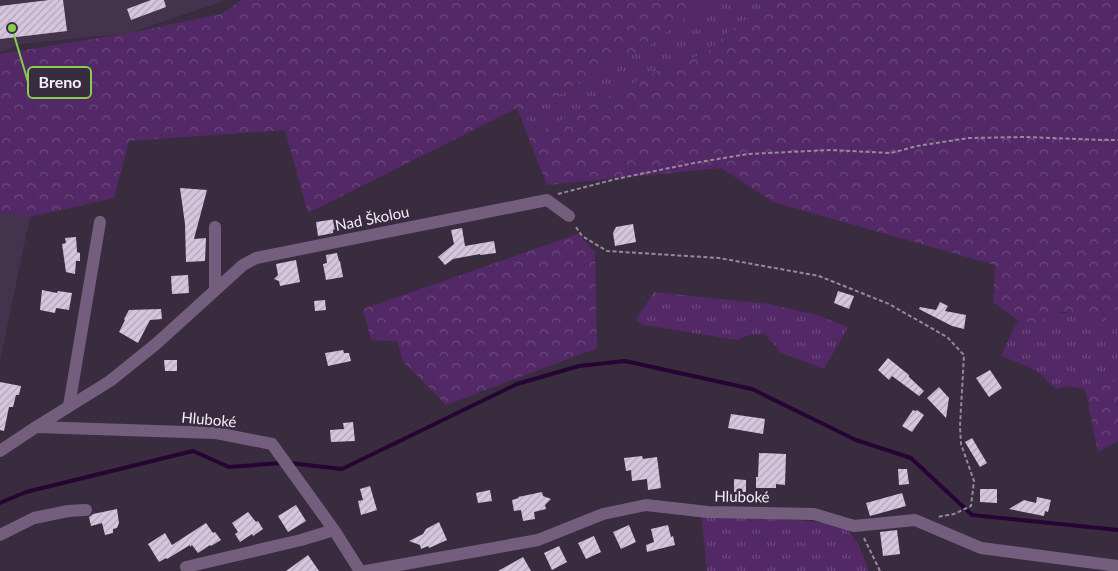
<svg xmlns="http://www.w3.org/2000/svg" width="1118" height="571" viewBox="0 0 1118 571" font-family="Lato,sans-serif">
<style>
.built{fill:#44334c}
.grass{fill:url(#grass-tufts)}
.forest{fill:url(#forest-crowns)}
.lines{fill:none;stroke-linecap:round;stroke-linejoin:round}
.stream{stroke:#260433;stroke-width:4}
.building{fill:url(#building-hatch)}
.path{stroke:#958a9a;stroke-width:2;stroke-dasharray:4 2.5;stroke-linecap:butt}
.minor{stroke:#735f7d;stroke-width:12}
.labels{text-anchor:middle;dominant-baseline:central;stroke-width:5;stroke-linejoin:round;paint-order:stroke}
.street-label{font-size:15px;fill:#f5edf9;stroke:#392c3f}
.leader{fill:none;stroke:#85cf4c;stroke-width:2}
.callout-dot{fill:#85cf4c;stroke:#392c3f;stroke-width:2}
.callout{fill:#392c3f;stroke:#85cf4c;stroke-width:2}
.callout-label{font-size:16px;text-anchor:middle;font-weight:bold;fill:#f5edf9}
</style>
<defs>
<pattern id="grass-tufts" width="24" height="20" patternUnits="userSpaceOnUse" patternTransform="scale(1.25)"><rect width="24" height="20" fill="#532866"/><path d="M3 7l-1-3M5 7V3M7 7l1-3M15 17l-1-3M17 17v-4M19 17l1-3" fill="none" stroke="#6c487d"/></pattern>
<pattern id="forest-crowns" width="20" height="18" patternUnits="userSpaceOnUse" patternTransform="scale(1.25)"><rect width="20" height="18" fill="#532866"/><path d="M2 6a3 3 0 1 1 6 0M12 15a3 3 0 1 1 6 0" fill="none" stroke="#6c487d"/></pattern>
<pattern id="building-hatch" width="6" height="6" patternUnits="userSpaceOnUse" patternTransform="scale(1.25)"><rect width="6" height="6" fill="#d5c6de"/><path d="M-1 1l2-2M0 6l6-6M5 7l2-2" fill="none" stroke="#b2a6b9"/></pattern>
</defs>
<rect width="100%" height="100%" fill="#392c3f"/>
<g class="built">
<path d="M 0,0 L 223,0 L 218,3 L 129,33 L 22,44 L 0,52 Z"/>
<path d="M 0,212 L 30,217 L 0,361 Z"/>
</g>
<g class="grass">
<path d="M 710,0 L 774,0 L 733,28 L 709,50 L 685,62 L 659,70 L 539,132 L 528,119 L 530,108 L 545,100 L 562,93 L 591,74 L 625,54 L 632,54 L 642,51 L 670,29 Z"/>
<path d="M 654,292 L 768,304 L 817,315 L 848,327 L 824,369 L 780,352 L 765,334 L 749,335 L 737,340 L 644,325 L 637,322 L 637,318 Z"/>
<path d="M 1118,308 L 1118,379 L 1111,382 L 1102,383 L 1092,388 L 1085,389 L 1067,386 L 1056,389 L 1038,372 L 1027,366 L 1001,356 L 1018,320 L 1035,323 L 1054,313 L 1072,313 L 1078,314 L 1089,323 L 1104,321 Z"/>
<path d="M 701,513 L 830,523 C 834,524 839,524 842,526 C 857,536 863,555 869,571 L 707,571 Z"/>
</g>
<g class="forest">
<path d="M 241,0 L 710,0 L 670,29 L 642,51 L 632,54 L 625,54 L 591,74 L 562,93 L 545,100 L 530,108 L 528,119 L 539,132 L 659,70 L 685,62 L 709,50 L 733,28 L 774,0 L 1118,0 L 1118,308 L 1104,321 L 1096,324 L 1089,323 L 1078,314 L 1063,312 L 1049,315 L 1041,322 L 1035,323 L 1018,320 L 993,302 L 995,265 L 773,202 L 721,168 L 547,185 L 517,108 L 308,213 L 285,130 L 129,141 L 114,198 L 30,217 L 0,212 L 0,54 L 129,33 L 221,14 Z"/>
<path d="M 578,234 L 595,252 L 597,348 L 446,405 L 403,361 L 397,341 L 371,340 L 363,309 Z"/>
<path d="M 1118,379 L 1118,441 L 1098,452 L 1085,389 C 1091,388 1096,385 1102,384 C 1107,382 1112,382 1118,379 Z"/>
</g>
<g class="lines">
<g class="stream">
<path d="M 289,463 L 342,469 L 517,384 L 579,366 L 625,361 L 752,389 L 856,440 L 911,458 L 972,515 L 1118,530"/>
<path d="M 0,503 L 26,492 L 193,451 L 229,467 L 282,463"/>
</g>
</g>
<g class="building">
<path d="M 49,0 L 63,0 L 67,31 L 0,39 L 0,6 Z"/>
<path d="M 151,0 L 164,0 L 166,7 L 131,20 L 127,9 Z"/>
<path d="M 180,188 L 207,190 L 194,239 L 206,238 L 205,261 L 186,262 L 185,224 Z"/>
<path d="M 336,219 L 337,229 L 333,230 L 333,233 L 318,236 L 316,222 Z"/>
<path d="M 633,224 L 636,242 L 615,246 L 613,233 L 616,227 Z"/>
<path d="M 462,228 L 465,246 L 494,241 L 496,253 L 480,255 L 480,254 L 453,259 L 445,265 L 438,257 L 454,244 L 451,230 Z"/>
<path d="M 76,237 L 77,252 L 80,253 L 80,261 L 76,261 L 75,274 L 66,272 L 62,244 L 66,243 L 65,238 Z"/>
<path d="M 337,253 L 339,261 L 340,261 L 343,277 L 326,280 L 323,264 L 327,263 L 326,255 Z"/>
<path d="M 296,260 L 300,282 L 280,286 L 279,281 L 274,279 L 278,275 L 276,264 Z"/>
<path d="M 188,275 L 189,293 L 172,294 L 171,276 Z"/>
<path d="M 42,290 L 57,293 L 58,291 L 72,293 L 69,310 L 56,308 L 55,313 L 40,310 Z"/>
<path d="M 838,291 L 854,296 L 849,309 L 834,303 Z"/>
<path d="M 325,300 L 326,310 L 315,311 L 314,301 Z"/>
<path d="M 940,302 L 948,306 L 945,311 L 966,315 L 964,329 L 952,326 L 919,309 L 920,307 L 936,310 Z"/>
<path d="M 161,309 L 162,319 L 150,320 L 138,343 L 119,332 L 125,320 L 124,319 L 129,310 Z"/>
<path d="M 343,350 L 344,353 L 349,353 L 351,361 L 328,366 L 325,353 Z"/>
<path d="M 888,358 L 909,375 L 909,377 L 924,391 L 919,396 L 892,376 L 889,380 L 878,370 Z"/>
<path d="M 164,360 L 177,360 L 177,371 L 165,371 Z"/>
<path d="M 990,370 L 1002,388 L 989,397 L 976,378 Z"/>
<path d="M 0,382 L 21,386 L 19,395 L 16,395 L 13,407 L 9,407 L 4,431 L 0,430 Z"/>
<path d="M 939,387 L 949,398 L 946,418 L 927,398 Z"/>
<path d="M 913,410 L 915,411 L 917,410 L 924,415 L 912,432 L 902,426 Z"/>
<path d="M 731,414 L 765,419 L 763,434 L 728,428 Z"/>
<path d="M 353,422 L 355,441 L 331,442 L 330,430 L 344,429 L 343,423 Z"/>
<path d="M 972,438 L 987,463 L 980,467 L 965,442 Z"/>
<path d="M 759,453 L 786,454 L 785,485 L 776,484 L 776,488 L 756,488 L 756,477 L 758,477 Z"/>
<path d="M 642,456 L 643,459 L 657,457 L 661,488 L 648,490 L 647,479 L 632,481 L 631,470 L 626,471 L 624,458 Z"/>
<path d="M 898,469 L 907,469 L 909,484 L 899,485 Z"/>
<path d="M 734,479 L 746,480 L 746,492 L 734,492 Z"/>
<path d="M 370,486 L 377,510 L 361,515 L 358,501 L 363,500 L 360,489 Z"/>
<path d="M 980,489 L 997,489 L 997,503 L 980,502 Z"/>
<path d="M 490,490 L 492,501 L 478,503 L 476,493 Z"/>
<path d="M 542,492 L 543,496 L 551,499 L 545,505 L 546,509 L 534,512 L 535,519 L 523,521 L 521,510 L 514,511 L 512,500 L 519,498 L 518,497 Z"/>
<path d="M 902,493 L 906,506 L 870,516 L 866,503 Z"/>
<path d="M 1037,497 L 1051,500 L 1048,512 L 1045,511 L 1044,516 L 1009,509 L 1024,500 L 1036,503 Z"/>
<path d="M 296,505 L 306,521 L 288,532 L 278,516 Z"/>
<path d="M 117,509 L 119,523 L 117,528 L 113,529 L 113,533 L 105,535 L 102,523 L 91,526 L 89,517 L 93,514 Z"/>
<path d="M 248,512 L 256,522 L 258,521 L 263,529 L 253,536 L 252,534 L 240,542 L 235,534 L 238,532 L 232,523 Z"/>
<path d="M 439,522 L 447,540 L 429,548 L 428,546 L 421,549 L 420,545 L 409,541 L 423,534 L 426,529 Z"/>
<path d="M 206,523 L 213,533 L 215,532 L 221,540 L 211,546 L 210,545 L 198,553 L 192,545 L 190,547 L 190,545 L 167,559 L 166,558 L 159,562 L 148,544 L 165,533 L 172,545 Z"/>
<path d="M 629,525 L 636,542 L 621,549 L 613,532 Z"/>
<path d="M 668,525 L 671,537 L 673,536 L 675,545 L 647,552 L 646,545 L 654,542 L 651,529 Z"/>
<path d="M 897,530 L 900,554 L 883,556 L 880,532 Z"/>
<path d="M 594,536 L 601,552 L 586,559 L 578,543 Z"/>
<path d="M 559,546 L 567,562 L 552,570 L 544,553 Z"/>
<path d="M 308,555 L 319,571 L 286,571 Z"/>
<path d="M 523,557 L 531,571 L 498,571 Z"/>
</g>
<g class="lines">
<g class="path">
<path d="M 558,194 L 616,179 L 694,163 L 748,154 L 830,150 L 891,153 L 917,146 L 969,138 L 1025,137 L 1102,140 L 1118,140"/>
<path d="M 576,227 L 582,236 L 607,251 L 719,258 L 819,276 L 889,304 L 947,337 L 964,355 L 960,426 L 961,444 L 974,481 L 971,506 L 954,514 L 937,517"/>
<path d="M 864,538 L 880,571"/>
</g>
<g class="minor">
<path d="M 215,227 L 215,290"/>
<path d="M 69,406 L 100,222"/>
<path d="M 36,427 L 216,433 L 272,444 L 334,530 L 360,571"/>
<path d="M 0,451 L 36,427 L 110,381 L 156,344 L 243,265 L 256,258 L 547,200 L 569,216"/>
<path d="M 0,535 L 34,518 L 68,511 L 86,510"/>
<path d="M 186,567 L 301,540 L 334,530"/>
<path d="M 366,571 L 538,540 L 603,514 L 646,505 L 708,512 L 814,514 L 854,526 L 915,520 L 981,548 L 1118,566"/>
</g>
</g>
<g class="labels">
<g class="street-label">
<text transform="translate(372 218) rotate(-11)">Nad Školou</text>
<text transform="translate(209 419) rotate(5)">Hluboké</text>
<text transform="translate(742 496) rotate(1)">Hluboké</text>
</g>
</g>
<path class="leader" d="M12 28L28 82"/>
<circle class="callout-dot" cx="12" cy="28" r="5"/>
<rect class="callout" x="28" y="67" width="63" height="31" rx="5"/>
<g class="callout-label">
<text x="60" y="88">Breno</text>
</g>
</svg>
